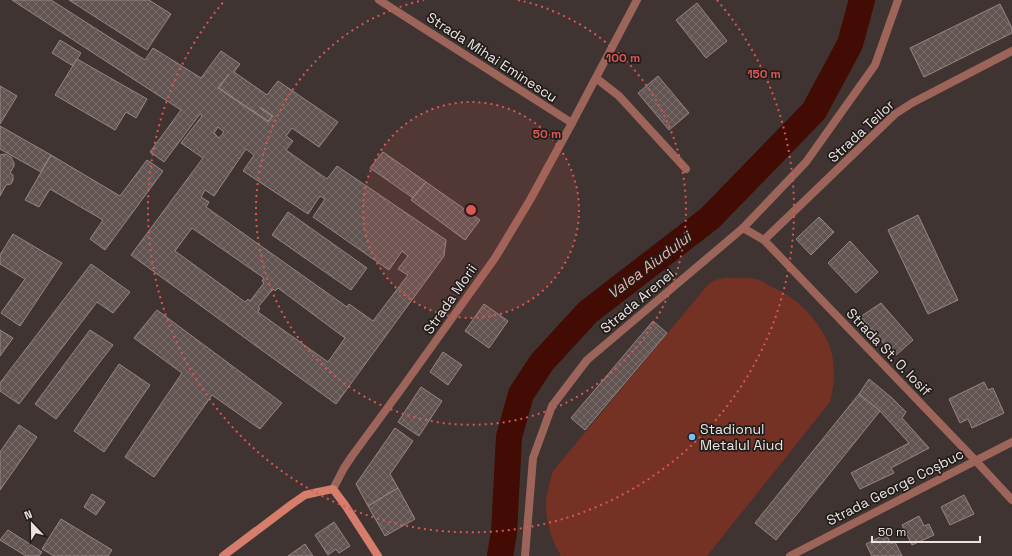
<svg xmlns="http://www.w3.org/2000/svg" width="1012" height="556" viewBox="0 0 1012 556" font-family="'Space Grotesk',sans-serif">
<style>
.park{fill:#753124}
.lines{fill:none;stroke-linecap:round;stroke-linejoin:round}
.river{stroke:#420b04;stroke-width:26}
.building{fill:url(#building-cross-hatch);stroke:#958784;fill-rule:evenodd}
.street{stroke:#9d655a;stroke-width:8}
.secondary{stroke:#d67d6c;stroke-width:8}
.ring{fill:none;stroke:#db5756;stroke-width:2;stroke-dasharray:2 4}
.poi-dot{fill:#76c0f7;stroke:#221d1b;stroke-width:1.5}
.labels{text-anchor:middle;dominant-baseline:central;stroke-width:3.5;stroke-linejoin:round;paint-order:stroke}
.street-label{font-size:14px;fill:#ebe3e2;stroke:#221d1b}
.poi-label{font-size:14px;fill:#ebe3e2;stroke:#221d1b;text-anchor:start}
.water-label{font-size:15px;font-style:italic;fill:#f4b0a2;stroke:#221d1b}
.centre{fill:#db5756;stroke:#221d1b;stroke-width:2}
.ring-label{font-size:12px;text-anchor:middle;font-weight:bold;fill:#db5756;stroke:#221d1b;stroke-width:3.5;stroke-linejoin:round;paint-order:stroke}
</style>
<defs>
<pattern id="building-cross-hatch" width="8" height="8" patternUnits="userSpaceOnUse"><rect width="8" height="8" fill="#615451"/><path d="M0 0l8 8M0 8l8-8" fill="none" stroke="#786c6a"/></pattern>
</defs>
<rect width="100%" height="100%" fill="#3f3431"/>
<path class="park" d="M 725,278 C 736,278 749,277 759,280 C 763,281 766,284 770,286 C 793,296 809,310 822,331 C 825,337 830,344 831,351 C 836,367 834,386 830,402 L 707,556 L 561,556 C 552,542 545,518 546,502 C 547,491 550,481 553,471 L 701,293 C 710,282 711,280 725,278 Z"/>
<g class="lines">
<path class="river" d="M 500,556 L 504,533 L 509,437 L 521,394 L 542,362 L 588,312 L 710,218 L 814,111 L 850,44 L 862,0"/>
</g>
<g class="building">
<path d="M 12,0 L 51,0 L 145,60 L 153,48 L 201,78 L 221,51 L 240,64 L 234,72 L 267,95 L 278,81 L 338,122 L 319,147 L 292,128 L 286,136 L 293,141 L 286,150 L 327,179 L 337,166 L 446,240 L 444,256 L 336,404 L 131,255 L 203,158 L 181,143 L 202,116 L 200,114 L 164,162 L 150,152 L 181,110 ZM 229,74 L 219,88 L 268,121 L 272,116 L 260,108 L 260,107 L 273,116 L 268,122 L 218,88 ZM 218,127 L 224,132 L 219,138 L 214,133 ZM 246,149 L 254,155 L 243,171 L 308,214 L 320,196 L 325,199 L 313,217 L 389,270 L 402,251 L 408,256 L 398,269 L 408,275 L 373,321 L 349,304 L 347,307 L 206,207 L 209,202 L 201,197 L 205,190 L 214,196 ZM 192,228 L 264,278 L 262,281 L 264,283 L 250,301 L 248,299 L 245,302 L 175,251 ZM 278,288 L 345,338 L 328,362 L 258,312 L 260,308 L 258,307 L 273,289 L 275,291 Z"/>
<path d="M 69,0 L 149,0 L 171,14 L 147,50 Z"/>
<path d="M 697,3 L 727,41 L 706,58 L 676,20 Z"/>
<path d="M 1000,4 L 1012,28 L 1012,33 L 924,77 L 910,48 Z"/>
<path d="M 60,40 L 81,53 L 73,66 L 52,53 Z"/>
<path d="M 77,59 L 147,99 L 136,118 L 126,112 L 115,130 L 55,95 Z"/>
<path d="M 658,76 L 689,113 L 669,130 L 638,93 Z"/>
<path d="M 0,86 L 17,96 L 0,124 Z"/>
<path d="M 0,126 L 51,155 L 41,172 L 0,149 Z"/>
<path d="M 383,152 L 426,182 L 413,198 L 370,168 Z"/>
<path d="M 5,154 L 11,157 L 14,163 L 14,166 L 10,173 L 13,175 L 13,180 L 11,184 L 6,185 L 0,196 L 0,155 Z"/>
<path d="M 51,155 L 120,196 L 147,160 L 163,171 L 105,250 L 90,239 L 103,220 L 50,189 L 39,207 L 25,200 Z"/>
<path d="M 426,182 L 480,220 L 465,240 L 411,200 Z"/>
<path d="M 288,212 L 367,268 L 351,290 L 272,235 Z"/>
<path d="M 918,215 L 958,300 L 928,314 L 888,230 Z"/>
<path d="M 819,217 L 834,232 L 811,255 L 796,239 Z"/>
<path d="M 13,234 L 62,263 L 20,326 L 1,313 L 25,279 L 0,264 L 0,255 Z"/>
<path d="M 850,241 L 878,272 L 856,293 L 828,263 Z"/>
<path d="M 91,264 L 130,292 L 113,313 L 97,302 L 19,404 L 0,391 L 0,383 Z"/>
<path d="M 881,303 L 913,340 L 895,356 L 860,317 Z"/>
<path d="M 484,304 L 508,321 L 489,348 L 465,331 Z"/>
<path d="M 157,310 L 282,403 L 260,429 L 212,395 L 154,477 L 125,457 L 182,373 L 134,338 Z"/>
<path d="M 653,321 L 667,333 L 585,430 L 571,418 Z"/>
<path d="M 0,330 L 13,338 L 0,356 Z"/>
<path d="M 90,330 L 113,345 L 56,419 L 35,404 Z"/>
<path d="M 443,352 L 462,365 L 448,385 L 430,372 Z"/>
<path d="M 119,364 L 150,385 L 104,452 L 74,431 Z"/>
<path d="M 869,379 L 892,398 L 906,412 L 902,418 L 929,448 L 891,468 L 894,473 L 860,489 L 851,473 L 909,443 L 880,411 L 859,394 Z"/>
<path d="M 984,382 L 988,390 L 993,388 L 1004,413 L 972,428 L 968,419 L 960,423 L 949,399 Z"/>
<path d="M 421,387 L 442,401 L 419,436 L 398,422 Z"/>
<path d="M 859,394 L 880,411 L 776,540 L 755,523 Z"/>
<path d="M 19,425 L 37,437 L 0,490 L 0,452 Z"/>
<path d="M 395,428 L 413,441 L 390,474 L 398,488 L 368,506 L 356,484 Z"/>
<path d="M 398,488 L 415,519 L 385,536 L 368,506 Z"/>
<path d="M 92,494 L 105,502 L 96,515 L 84,507 Z"/>
<path d="M 964,495 L 974,514 L 950,525 L 941,507 Z"/>
<path d="M 919,516 L 924,526 L 929,524 L 934,535 L 912,545 L 902,525 Z"/>
<path d="M 61,519 L 112,550 L 108,556 L 54,556 L 42,549 Z"/>
<path d="M 334,522 L 350,546 L 339,553 L 336,549 L 328,555 L 315,535 Z"/>
<path d="M 8,530 L 42,552 L 39,556 L 26,556 L 0,540 Z"/>
<path d="M 886,534 L 891,544 L 895,542 L 902,556 L 872,556 L 866,544 Z"/>
<path d="M 305,544 L 313,556 L 288,556 Z"/>
</g>
<g class="lines">
<g class="street">
<path d="M 379,0 L 572,123"/>
<path d="M 596,78 L 619,96 L 686,169"/>
<path d="M 743,228 L 764,240 L 975,460 L 1012,500"/>
<path d="M 764,240 L 895,114 L 912,103 L 1012,51"/>
<path d="M 333,489 L 344,468 L 352,456 L 402,388 L 495,258 L 530,200 L 572,123 L 637,0"/>
<path d="M 525,556 L 533,458 L 552,406 L 587,360 L 743,228 L 806,162 L 875,65 L 898,0"/>
<path d="M 790,556 L 1012,442"/>
</g>
<path class="secondary" d="M 223,556 L 292,504 L 305,495 L 318,492 L 333,489 L 345,505 L 378,556"/>
</g>
<circle cx="471" cy="210" r="108" fill="#db5756" fill-opacity=".12"/>
<g class="ring">
<circle cx="471" cy="210" r="108"/>
<path d="M518 0A215 215 0 1 1 424 0"/>
<path d="M717 0A323 323 0 1 1 225 0"/>
</g>
<circle class="poi-dot" cx="692" cy="437" r="4"/>
<g class="labels">
<g class="street-label">
<text transform="translate(492 57) rotate(33)">Strada Mihai Eminescu</text>
<text transform="translate(861 131) rotate(-43)">Strada Teilor</text>
<text transform="translate(450 299) rotate(-55)">Strada Morii</text>
<text transform="translate(637 301) rotate(-40)">Strada Arenei</text>
<text transform="translate(889 352) rotate(46)">Strada St. O. Iosif</text>
<text transform="translate(895 487) rotate(-27)">Strada George Coșbuc</text>
</g>
<g class="poi-label">
<text x="700" y="429">Stadionul<tspan x="700" dy="16">Metalul Aiud</tspan></text>
</g>
<g class="water-label">
<text transform="translate(649 265) rotate(-37)">Valea Aiudului</text>
</g>
</g>
<circle cx="471" cy="210" r="6" class="centre"/>
<g class="ring-label">
<text x="623" y="62">100 m</text>
<text x="764" y="78">150 m</text>
<text x="547" y="138">50 m</text>
</g>
<g transform="translate(32 524) rotate(338)" stroke="#221d1b" stroke-width="3" paint-order="stroke">
<path d="M0-3L7 15L0 10L-7 15Z" fill="#ebe3e2"/>
<text y="-6" font-size="11" font-weight="bold" text-anchor="middle" fill="#ebe3e2">N</text>
</g>
<path d="M872 536v6h108v-6" fill="none" stroke="#ebe3e2" stroke-width="2"/>
<text x="878" y="536" font-size="12" fill="#ebe3e2" stroke="#221d1b" stroke-width="3" paint-order="stroke">50 m</text>
</svg>
